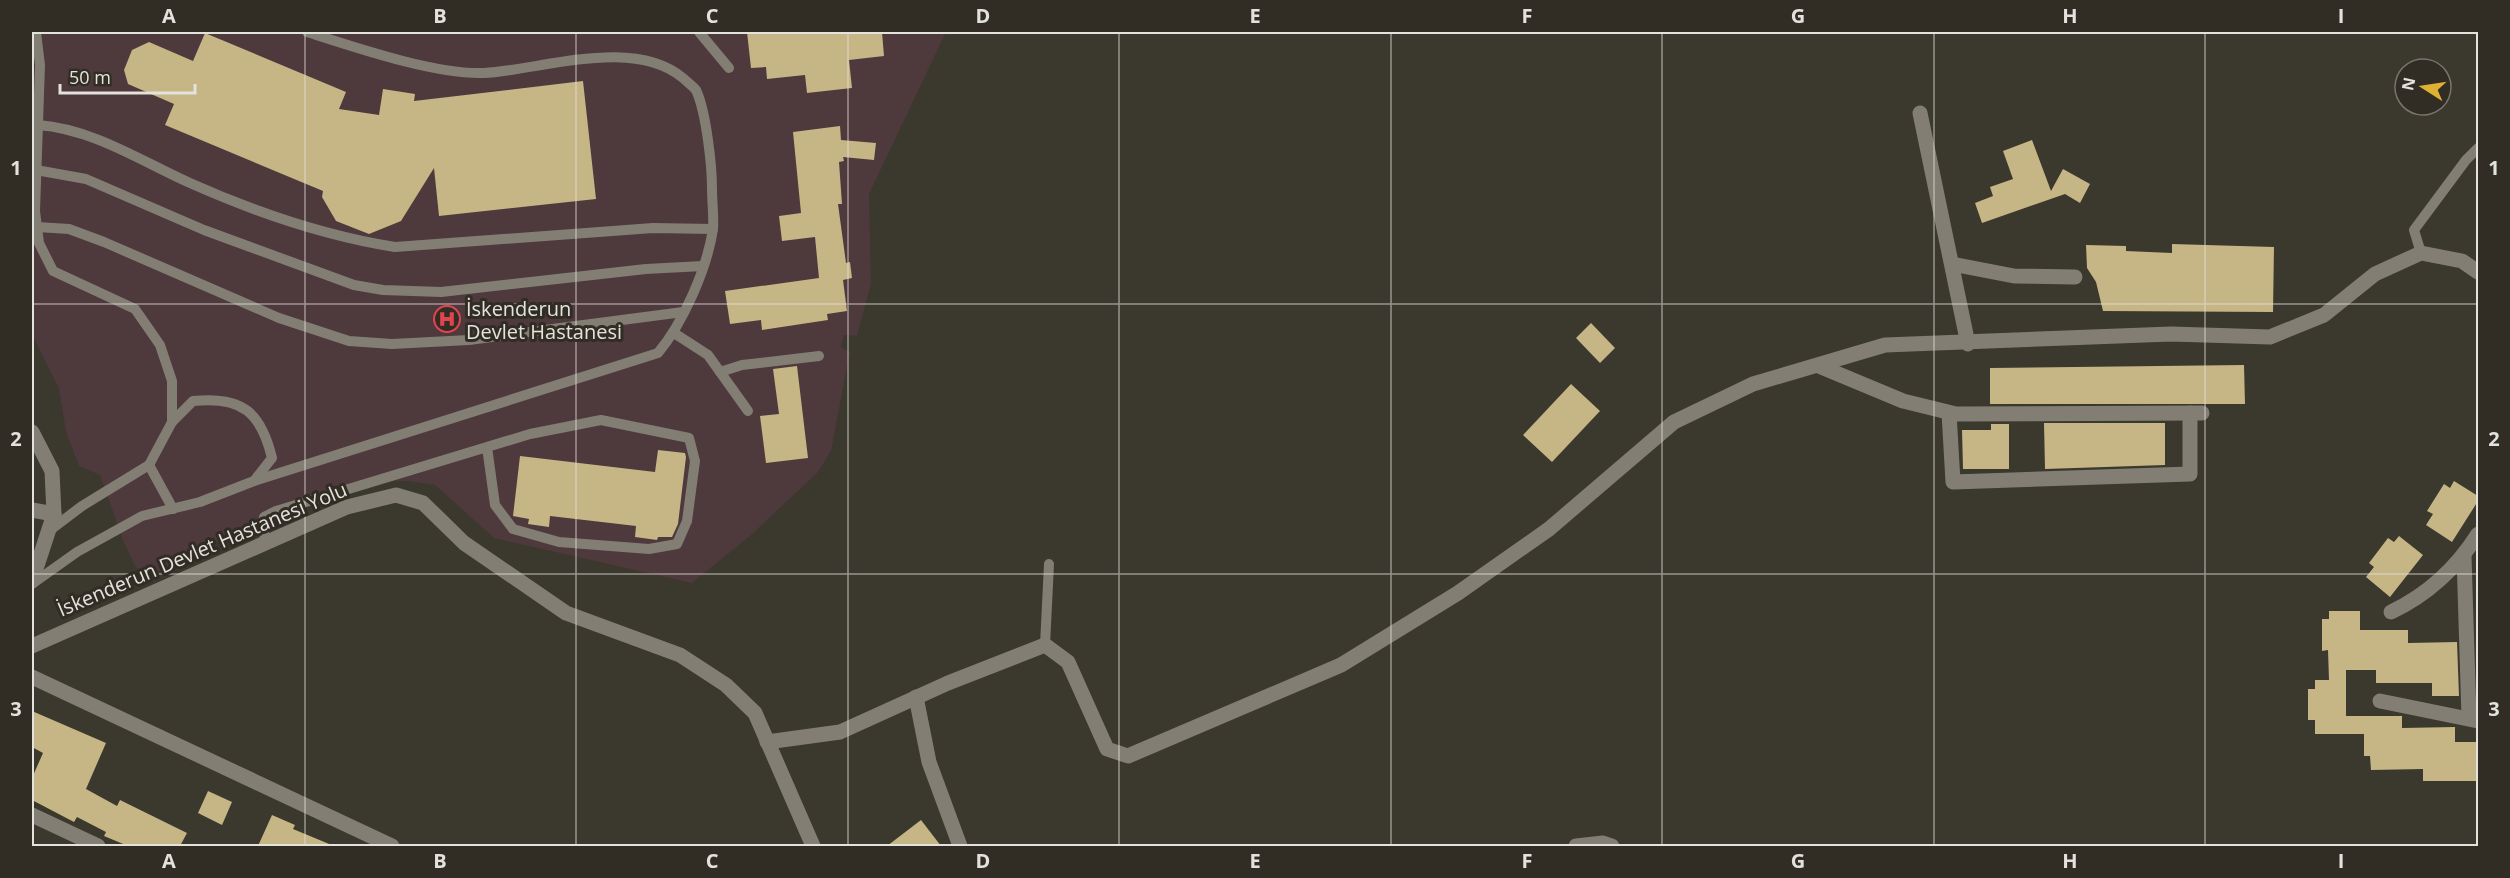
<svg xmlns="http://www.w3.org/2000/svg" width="2510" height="878" viewBox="0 0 2510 878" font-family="'Open Sans',sans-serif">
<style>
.medical{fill:#4e393d}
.building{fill:#c6b585}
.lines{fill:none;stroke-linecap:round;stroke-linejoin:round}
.service{stroke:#827e74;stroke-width:10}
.minor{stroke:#827e74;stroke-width:15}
.grid{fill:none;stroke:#e4e2dc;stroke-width:1.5;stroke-opacity:0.55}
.labels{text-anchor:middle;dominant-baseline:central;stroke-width:6;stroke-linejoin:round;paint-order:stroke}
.poi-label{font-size:20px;fill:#e4e2dc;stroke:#312d25;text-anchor:start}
.street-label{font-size:20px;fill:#e4e2dc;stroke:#312d25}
.neatline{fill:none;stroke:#e4e2dc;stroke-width:2}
.grid-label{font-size:20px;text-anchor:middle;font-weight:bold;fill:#e4e2dc}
</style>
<rect width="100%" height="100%" fill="#3b382e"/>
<path class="medical" d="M 32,32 L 946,32 L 869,194 L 871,284 L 857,336 L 844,335 L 841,347 L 850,352 L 831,451 L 818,472 L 750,536 L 692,583 L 494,538 L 435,485 L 408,481 L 364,482 L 192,551 L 154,574 L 136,568 L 123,540 L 100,475 L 79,466 L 66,432 L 59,389 L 32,334 Z"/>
<g class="building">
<path d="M 747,32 L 882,32 L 884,56 L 849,60 L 852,88 L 807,93 L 805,75 L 767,79 L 766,67 L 751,68 Z"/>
<path d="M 205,33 L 346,92 L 339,109 L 379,115 L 383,89 L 415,94 L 414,101 L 583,81 L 596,199 L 439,216 L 434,168 L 401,221 L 369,234 L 336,221 L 322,197 L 323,191 L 165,125 L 174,104 L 128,84 L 124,70 L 132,50 L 149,42 L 193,61 Z"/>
<path d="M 840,126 L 841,140 L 876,143 L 874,160 L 843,157 L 844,161 L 839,162 L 842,204 L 838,204 L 846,263 L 850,262 L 852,278 L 843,280 L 847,311 L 827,314 L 828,320 L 762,330 L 761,320 L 730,324 L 725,291 L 819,278 L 815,237 L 782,241 L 779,216 L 801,213 L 793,132 Z"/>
<path d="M 2032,140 L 2051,191 L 2063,169 L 2090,184 L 2080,203 L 2065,194 L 1982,223 L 1975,203 L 1993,196 L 1990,187 L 2013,179 L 2003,151 Z"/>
<path d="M 2172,244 L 2274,247 L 2273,312 L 2103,311 L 2096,282 L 2087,268 L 2086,245 L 2126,246 L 2126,251 L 2172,253 Z"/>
<path d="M 1591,323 L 1615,348 L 1600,363 L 1576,338 Z"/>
<path d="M 2244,365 L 2245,404 L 1990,404 L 1990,368 Z"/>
<path d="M 797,366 L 808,458 L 766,463 L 760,416 L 779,414 L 773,369 Z"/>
<path d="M 1571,384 L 1600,411 L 1552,462 L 1523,435 Z"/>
<path d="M 2044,423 L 2165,423 L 2165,465 L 2045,469 Z"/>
<path d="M 1991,424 L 2009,424 L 2009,469 L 1963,469 L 1962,430 L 1991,430 Z"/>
<path d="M 658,450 L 685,453 L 686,457 L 678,524 L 672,537 L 658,537 L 657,540 L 635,537 L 636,526 L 550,516 L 549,527 L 528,524 L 529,519 L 513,516 L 520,456 L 655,472 Z"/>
<path d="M 2454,481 L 2478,496 L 2478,501 L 2452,542 L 2426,525 L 2433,514 L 2427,511 L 2444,484 L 2450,488 Z"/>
<path d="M 2399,536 L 2423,555 L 2390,597 L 2366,577 L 2374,567 L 2369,563 L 2388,538 L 2394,542 Z"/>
<path d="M 2329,611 L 2360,611 L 2360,630 L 2408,630 L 2408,643 L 2457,642 L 2459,696 L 2432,696 L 2432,683 L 2376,683 L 2376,670 L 2346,670 L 2346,716 L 2402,716 L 2402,728 L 2455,727 L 2455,742 L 2478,742 L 2478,781 L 2423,781 L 2423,769 L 2371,770 L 2370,756 L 2364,756 L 2364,734 L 2315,734 L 2315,720 L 2308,720 L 2308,689 L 2315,689 L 2315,680 L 2329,680 L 2328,650 L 2322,651 L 2322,619 L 2329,619 Z"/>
<path d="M 32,711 L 106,743 L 86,789 L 117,806 L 120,800 L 187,833 L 180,846 L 128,846 L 104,836 L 106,832 L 77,817 L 74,822 L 32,800 L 32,778 L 43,753 L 32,747 Z"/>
<path d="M 208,791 L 232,802 L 222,825 L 198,813 Z"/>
<path d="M 272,815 L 295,825 L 293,829 L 334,846 L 258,846 Z"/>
<path d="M 921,820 L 941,846 L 887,846 Z"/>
</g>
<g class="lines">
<g class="service">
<path d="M 36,32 L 40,65 L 35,211 L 39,243 L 53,271 L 135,309 L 160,345 L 172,381 L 172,422"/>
<path d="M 699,32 L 729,68"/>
<path d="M 38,125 C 93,129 141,161 190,183 C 255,212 325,236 395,247 L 653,228 L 713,229"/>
<path d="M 36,170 L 86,179 L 204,230 L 354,285 L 383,290 L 441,292 L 646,269 L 703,266"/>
<path d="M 37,227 L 69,229 L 104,242 L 279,318 L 349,341 L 392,344 L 469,340 L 683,312"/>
<path d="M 2421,253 L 2414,230 L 2466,160 L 2478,148"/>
<path d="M 674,333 L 708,355 L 748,411"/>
<path d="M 720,372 L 742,365 L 819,356"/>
<path d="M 149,465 L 173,509"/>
<path d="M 254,481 L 658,353 C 683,323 707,269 713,229 C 714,216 712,202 712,189 C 712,165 706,111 696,90 C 693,86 687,82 683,78 C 633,36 542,70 484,73 C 436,75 354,47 307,32"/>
<path d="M 266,542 L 263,528 L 264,517 L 276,511 L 530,434 L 601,420 L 689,438 L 695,461 L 687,521 L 677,544 L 649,549 L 559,542 L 513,529 L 495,505 L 487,447"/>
<path d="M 32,584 L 77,552 L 142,516 L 200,502 L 254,481 L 272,458 C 261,412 242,396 193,401 L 172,422 L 149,465 L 82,506 L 49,531"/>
<path d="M 1045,645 L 1049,564"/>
</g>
<g class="minor">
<path d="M 1920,113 L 1968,344"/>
<path d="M 1952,264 L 2014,276 L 2075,277"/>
<path d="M 1819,366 L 1903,401 L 1956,414 L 2202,413"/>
<path d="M 1949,413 L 1953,482 L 2190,474 L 2190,413"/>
<path d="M 32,432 L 52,471 L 54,514 L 32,581"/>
<path d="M 32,510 L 54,514"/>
<path d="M 2464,556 L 2469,718"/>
<path d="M 2391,612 C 2427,595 2457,567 2478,534"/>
<path d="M 32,646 L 347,507 L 396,495 L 423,503 L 464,543 L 566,613 L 680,655 L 726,685 L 755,713 L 813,846"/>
<path d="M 32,677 L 392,846"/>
<path d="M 916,697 L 929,762 L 960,846"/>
<path d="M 2380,701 L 2478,721"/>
<path d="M 767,742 L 840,732 L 948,683 L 1045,645 L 1068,662 L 1107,749 L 1128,756 L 1341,665 L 1458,593 L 1549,529 L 1674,422 L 1753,384 L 1885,345 L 2171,334 L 2270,337 L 2324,315 L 2375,274 L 2421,253 L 2462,261 L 2478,272"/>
<path d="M 32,815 L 98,846"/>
<path d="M 1576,846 L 1603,843 L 1612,846"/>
</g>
</g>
<path class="grid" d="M 305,32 L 305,846M 576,32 L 576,846M 848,32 L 848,846M 1119,32 L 1119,846M 1391,32 L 1391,846M 1662,32 L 1662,846M 1934,32 L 1934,846M 2205,32 L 2205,846M 32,304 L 2478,304M 32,574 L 2478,574"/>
<defs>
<symbol id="hospital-ring" viewBox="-11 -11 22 22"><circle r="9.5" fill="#312d25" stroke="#e0444e" stroke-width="1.5"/><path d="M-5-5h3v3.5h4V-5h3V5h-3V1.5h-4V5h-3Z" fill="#e0444e"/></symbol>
</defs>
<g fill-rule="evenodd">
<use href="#hospital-ring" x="432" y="304" width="30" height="30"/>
</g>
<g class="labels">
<g class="poi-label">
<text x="466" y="308">İskenderun<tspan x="466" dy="23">Devlet Hastanesi</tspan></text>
</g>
<g class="street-label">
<text transform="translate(202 549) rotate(-23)">İskenderun Devlet Hastanesi Yolu</text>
</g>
</g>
<rect width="2510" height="878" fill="none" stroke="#312d25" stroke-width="66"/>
<g transform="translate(2423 87) rotate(282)"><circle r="28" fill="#312d25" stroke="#79756e" stroke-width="1.5"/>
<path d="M0-4.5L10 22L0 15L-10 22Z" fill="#deb133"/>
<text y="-9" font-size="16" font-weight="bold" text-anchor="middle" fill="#e4e2dc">N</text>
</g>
<path d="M60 84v9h135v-9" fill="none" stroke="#e4e2dc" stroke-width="3"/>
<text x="69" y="84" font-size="18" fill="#e4e2dc" stroke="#312d25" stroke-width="4.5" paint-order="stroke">50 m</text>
<rect x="33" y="33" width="2444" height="812" class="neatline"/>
<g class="grid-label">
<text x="169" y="23">A</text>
<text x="440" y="23">B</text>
<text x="712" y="23">C</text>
<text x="983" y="23">D</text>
<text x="1255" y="23">E</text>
<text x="1527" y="23">F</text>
<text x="1798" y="23">G</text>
<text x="2070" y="23">H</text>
<text x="2341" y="23">I</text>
<text x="16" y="175">1</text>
<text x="2494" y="175">1</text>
<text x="16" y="446">2</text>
<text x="2494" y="446">2</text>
<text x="16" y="716">3</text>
<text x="2494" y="716">3</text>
<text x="169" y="868">A</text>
<text x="440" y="868">B</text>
<text x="712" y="868">C</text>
<text x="983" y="868">D</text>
<text x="1255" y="868">E</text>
<text x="1527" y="868">F</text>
<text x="1798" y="868">G</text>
<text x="2070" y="868">H</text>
<text x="2341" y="868">I</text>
</g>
</svg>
